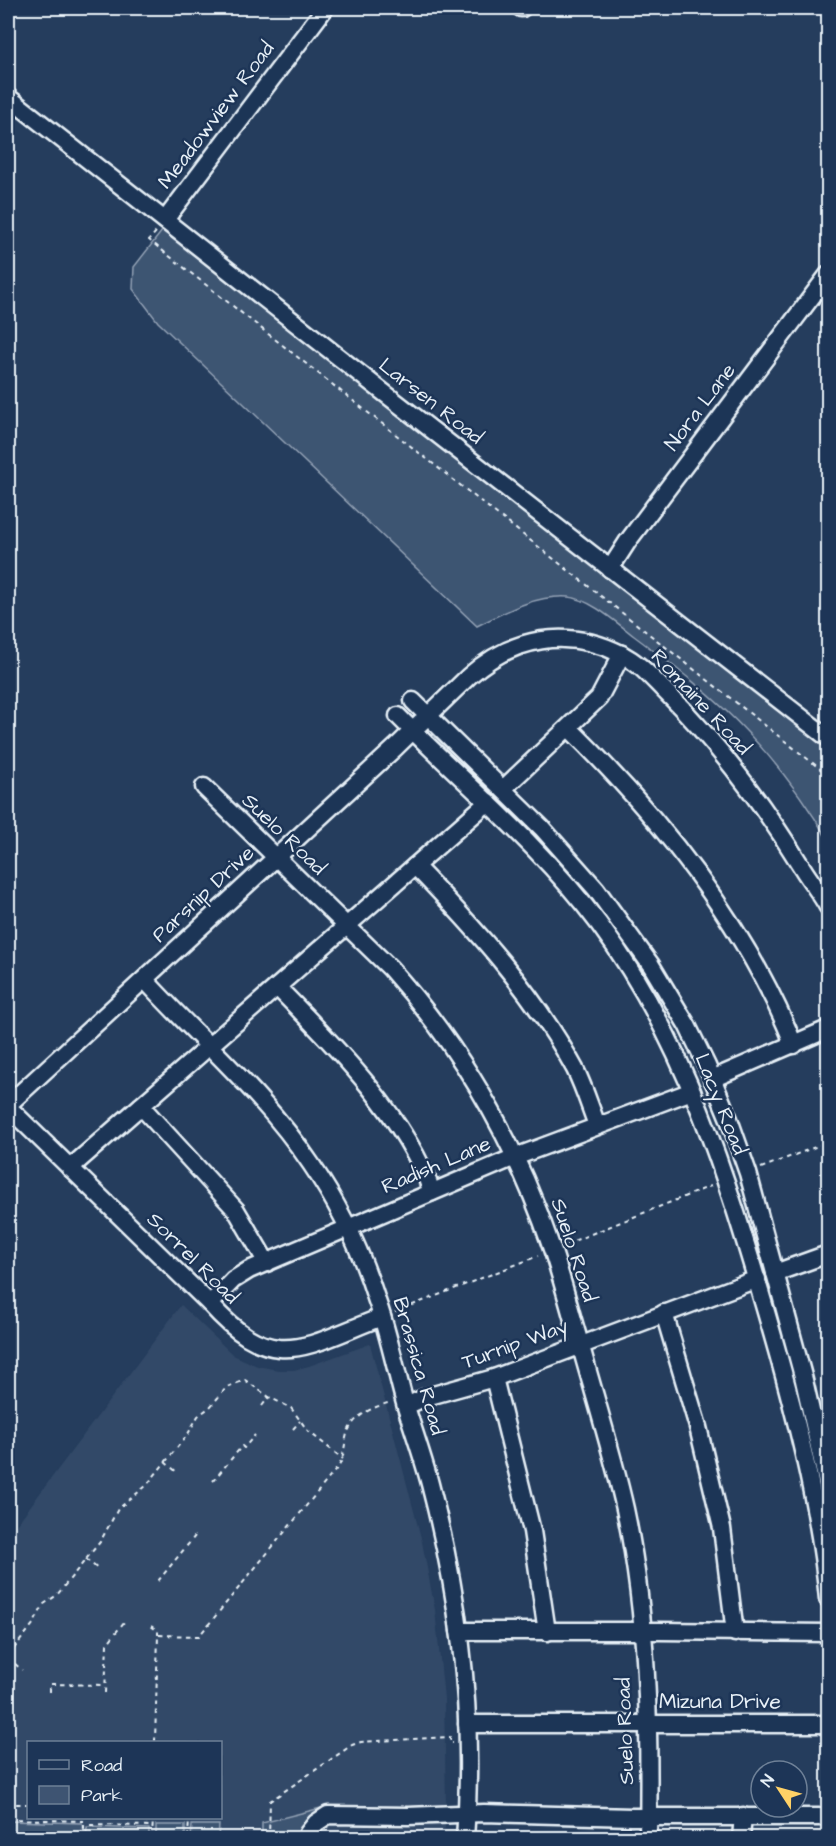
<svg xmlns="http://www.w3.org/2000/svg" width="836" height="1846" viewBox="0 0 836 1846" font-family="'Architects Daughter',sans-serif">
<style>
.built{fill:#334a68;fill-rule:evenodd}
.green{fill:#3e5472;stroke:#93a2b5;stroke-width:1.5}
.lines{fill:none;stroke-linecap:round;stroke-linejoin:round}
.minor-casing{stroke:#e8f1f8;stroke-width:21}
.path{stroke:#e8f1f8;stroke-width:2;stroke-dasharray:4.5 4.5;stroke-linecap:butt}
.minor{stroke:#1d3557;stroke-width:16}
.labels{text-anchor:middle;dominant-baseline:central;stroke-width:5;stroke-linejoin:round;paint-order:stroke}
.street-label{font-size:21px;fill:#e8f1f8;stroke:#1d3557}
</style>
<rect width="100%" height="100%" fill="#253d5d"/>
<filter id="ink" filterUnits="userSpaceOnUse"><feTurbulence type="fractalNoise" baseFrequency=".0167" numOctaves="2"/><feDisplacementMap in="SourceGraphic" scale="12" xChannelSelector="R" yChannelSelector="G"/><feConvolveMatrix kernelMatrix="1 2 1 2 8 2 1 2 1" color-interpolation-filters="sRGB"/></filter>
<g filter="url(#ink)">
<g class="built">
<path d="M 181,1305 L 233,1355 L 257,1366 L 278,1370 L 294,1370 L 309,1366 L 370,1344 L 422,1542 L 435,1610 L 444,1699 L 446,1807 L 321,1808 L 263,1823 L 262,1838 L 8,1838 L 8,1536 ZM 28,1742 L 220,1742 L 220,1818 L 28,1818 Z"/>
<path d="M 334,1825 L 445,1825 L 444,1838 L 313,1838 L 325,1827 Z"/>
</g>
<g class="green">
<path d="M 162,231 L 244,291 L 828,749 L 828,840 C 806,802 779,766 749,734 C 716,698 673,665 634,636 C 617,623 589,598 568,597 C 535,595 505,612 477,626 L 158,322 L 133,289 L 134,267 Z"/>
<path d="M 321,1808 L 304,1823 L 296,1838 L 262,1838 L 262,1823 Z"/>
<path d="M 8,1821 L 82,1823 L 81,1838 L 8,1838 Z"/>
<rect x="156" y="1825" width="29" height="13"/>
<path d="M 192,1825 L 219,1825 L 218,1838 L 191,1838 Z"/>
<path d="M 87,1827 L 149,1829 L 149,1838 L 86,1838 Z"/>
</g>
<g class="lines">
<defs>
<g id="minor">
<path d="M 521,8 L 522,8"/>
<path d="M 8,97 L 378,388 L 828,738"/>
<path d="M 165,220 L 325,8"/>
<path d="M 610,569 L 628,541 L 828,275"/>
<path d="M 413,701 L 542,828 L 596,889 L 651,965 L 687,1025 L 707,1066 L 729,1119 L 748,1173 L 804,1380 L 828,1487"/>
<path d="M 398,716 C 466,785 541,846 599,924 C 685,1040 726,1175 766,1312 C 793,1405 819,1502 828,1599"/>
<path d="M 569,728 C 661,819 745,923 794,1045"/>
<path d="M 204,787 L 390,968 C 463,1050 517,1145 552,1249 C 563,1281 571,1315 581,1347 C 596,1401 613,1455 625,1509 C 648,1618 650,1728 648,1838"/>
<path d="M 503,789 L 599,698 L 622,654"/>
<path d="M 415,866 C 475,928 534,993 575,1069 C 584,1087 590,1107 597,1125"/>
<path d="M 145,980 C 200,1040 265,1095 311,1164 C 339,1205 362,1253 377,1301 C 389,1335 396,1372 406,1407 C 414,1432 423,1458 430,1484 C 460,1599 475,1720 465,1838"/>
<path d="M 277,987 C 333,1044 405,1115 432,1192"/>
<path d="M 712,1079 L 828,1029"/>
<path d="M 141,1106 L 236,1210 L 267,1263"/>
<path d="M 70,1168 L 488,802"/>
<path d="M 775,1273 L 828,1254"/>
<path d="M 210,1304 L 233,1280 L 249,1270 L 515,1157 L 692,1091"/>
<path d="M 664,1313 L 698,1427 L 722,1528 L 735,1633"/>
<path d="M 382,1317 C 306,1345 274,1376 210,1304 L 12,1111 L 10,1106 L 12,1101 L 396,747 L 469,676 C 513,637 567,627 621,654 C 638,662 650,676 663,689 C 717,742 763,804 803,869 C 811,882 821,894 828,907"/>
<path d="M 494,1378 L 532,1531 L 547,1632"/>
<path d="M 406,1406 L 426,1397 L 494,1378 L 757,1279"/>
<path d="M 459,1631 L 660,1631 L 828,1633"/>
<path d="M 467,1724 L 828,1724"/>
<path d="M 307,1838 L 308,1833 L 316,1823 L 328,1815 L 408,1816 L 484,1813 L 632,1817 L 828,1817"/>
<path d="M 741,1838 L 743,1816"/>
</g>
</defs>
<use href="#minor" class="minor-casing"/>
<g class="path">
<path d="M 156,232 L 149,240 L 828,775"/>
<path d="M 761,1168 L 828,1142"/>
<path d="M 566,1244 L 711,1186"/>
<path d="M 395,1312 L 538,1256"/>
<path d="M 262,1406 L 269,1397"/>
<path d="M 293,1429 L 300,1421"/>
<path d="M 165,1462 L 178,1473"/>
<path d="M 213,1481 L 242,1446 L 244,1448 L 255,1435"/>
<path d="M 86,1559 L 99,1570"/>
<path d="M 158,1581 L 195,1536"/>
<path d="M 151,1626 L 158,1631 L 158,1635"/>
<path d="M 8,1656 L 34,1623 L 44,1604 L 57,1595 L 100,1542 L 118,1509 L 146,1486 L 188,1434 L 198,1416 L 210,1407 L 227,1387 L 245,1380 L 269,1397 L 291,1408 L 308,1431 L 343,1459"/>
<path d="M 8,1658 L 22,1670"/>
<path d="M 50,1692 L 50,1684 L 105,1685"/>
<path d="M 105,1693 L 107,1644 L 124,1622"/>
<path d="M 8,1715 L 8,1713 L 12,1714"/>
<path d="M 8,1726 L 12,1726"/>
<path d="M 155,1742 L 158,1635 L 199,1636 L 339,1466 C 344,1456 344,1449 346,1438 C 350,1418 370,1408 388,1403"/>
<path d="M 16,1804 L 28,1804"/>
<path d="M 8,1819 L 84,1821"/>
<path d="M 90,1825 L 152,1826"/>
<path d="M 84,1838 L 84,1825"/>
<path d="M 152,1838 L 153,1818"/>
<path d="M 188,1838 L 189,1818"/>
<path d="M 269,1838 L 270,1801 L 352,1745 L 361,1742 L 450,1737 L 450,1743 L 453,1743"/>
</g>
<use href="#minor" class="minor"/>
</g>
</g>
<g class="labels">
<g class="street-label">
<text transform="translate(216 115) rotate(-53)">Meadowview Road</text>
<text transform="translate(431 401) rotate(38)">Larsen Road</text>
<text transform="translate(700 407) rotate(-53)">Nora Lane</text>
<text transform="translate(701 702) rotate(47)">Romaine Road</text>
<text transform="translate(284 834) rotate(44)">Suelo Road</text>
<text transform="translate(203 894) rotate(-43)">Parsnip Drive</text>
<text transform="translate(721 1104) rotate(68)">Lacy Road</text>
<text transform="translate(436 1165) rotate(-23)">Radish Lane</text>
<text transform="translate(574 1250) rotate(72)">Suelo Road</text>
<text transform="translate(193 1258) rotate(45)">Sorrel Road</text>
<text transform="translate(515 1344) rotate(-20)">Turnip Way</text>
<text transform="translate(419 1366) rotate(74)">Brassica Road</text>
<text x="720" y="1701">Mizuna Drive</text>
<text transform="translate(625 1731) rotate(-92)">Suelo Road</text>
</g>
</g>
<rect width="836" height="1846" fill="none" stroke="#1d3557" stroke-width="30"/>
<rect x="15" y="15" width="806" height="1816" fill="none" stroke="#e8f1f8" stroke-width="2" filter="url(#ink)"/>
<rect x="27" y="1741" width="195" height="78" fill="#1d3557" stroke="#6e8097" stroke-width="1.5"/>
<rect x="39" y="1760" width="30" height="9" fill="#1d3557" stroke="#6e8097" stroke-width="1.5"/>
<text x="81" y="1771" font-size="18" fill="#e8f1f8">Road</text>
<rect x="39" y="1786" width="30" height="18" fill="#3e5472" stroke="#6e8097" stroke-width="1.5"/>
<text x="81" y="1801" font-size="18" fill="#e8f1f8">Park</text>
<g transform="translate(779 1789) rotate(306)"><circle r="28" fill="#1d3557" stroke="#6e8097" stroke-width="1.5"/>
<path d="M0-4.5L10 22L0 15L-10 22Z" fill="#ffd166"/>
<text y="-9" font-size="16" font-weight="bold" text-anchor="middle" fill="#e8f1f8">N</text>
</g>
</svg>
